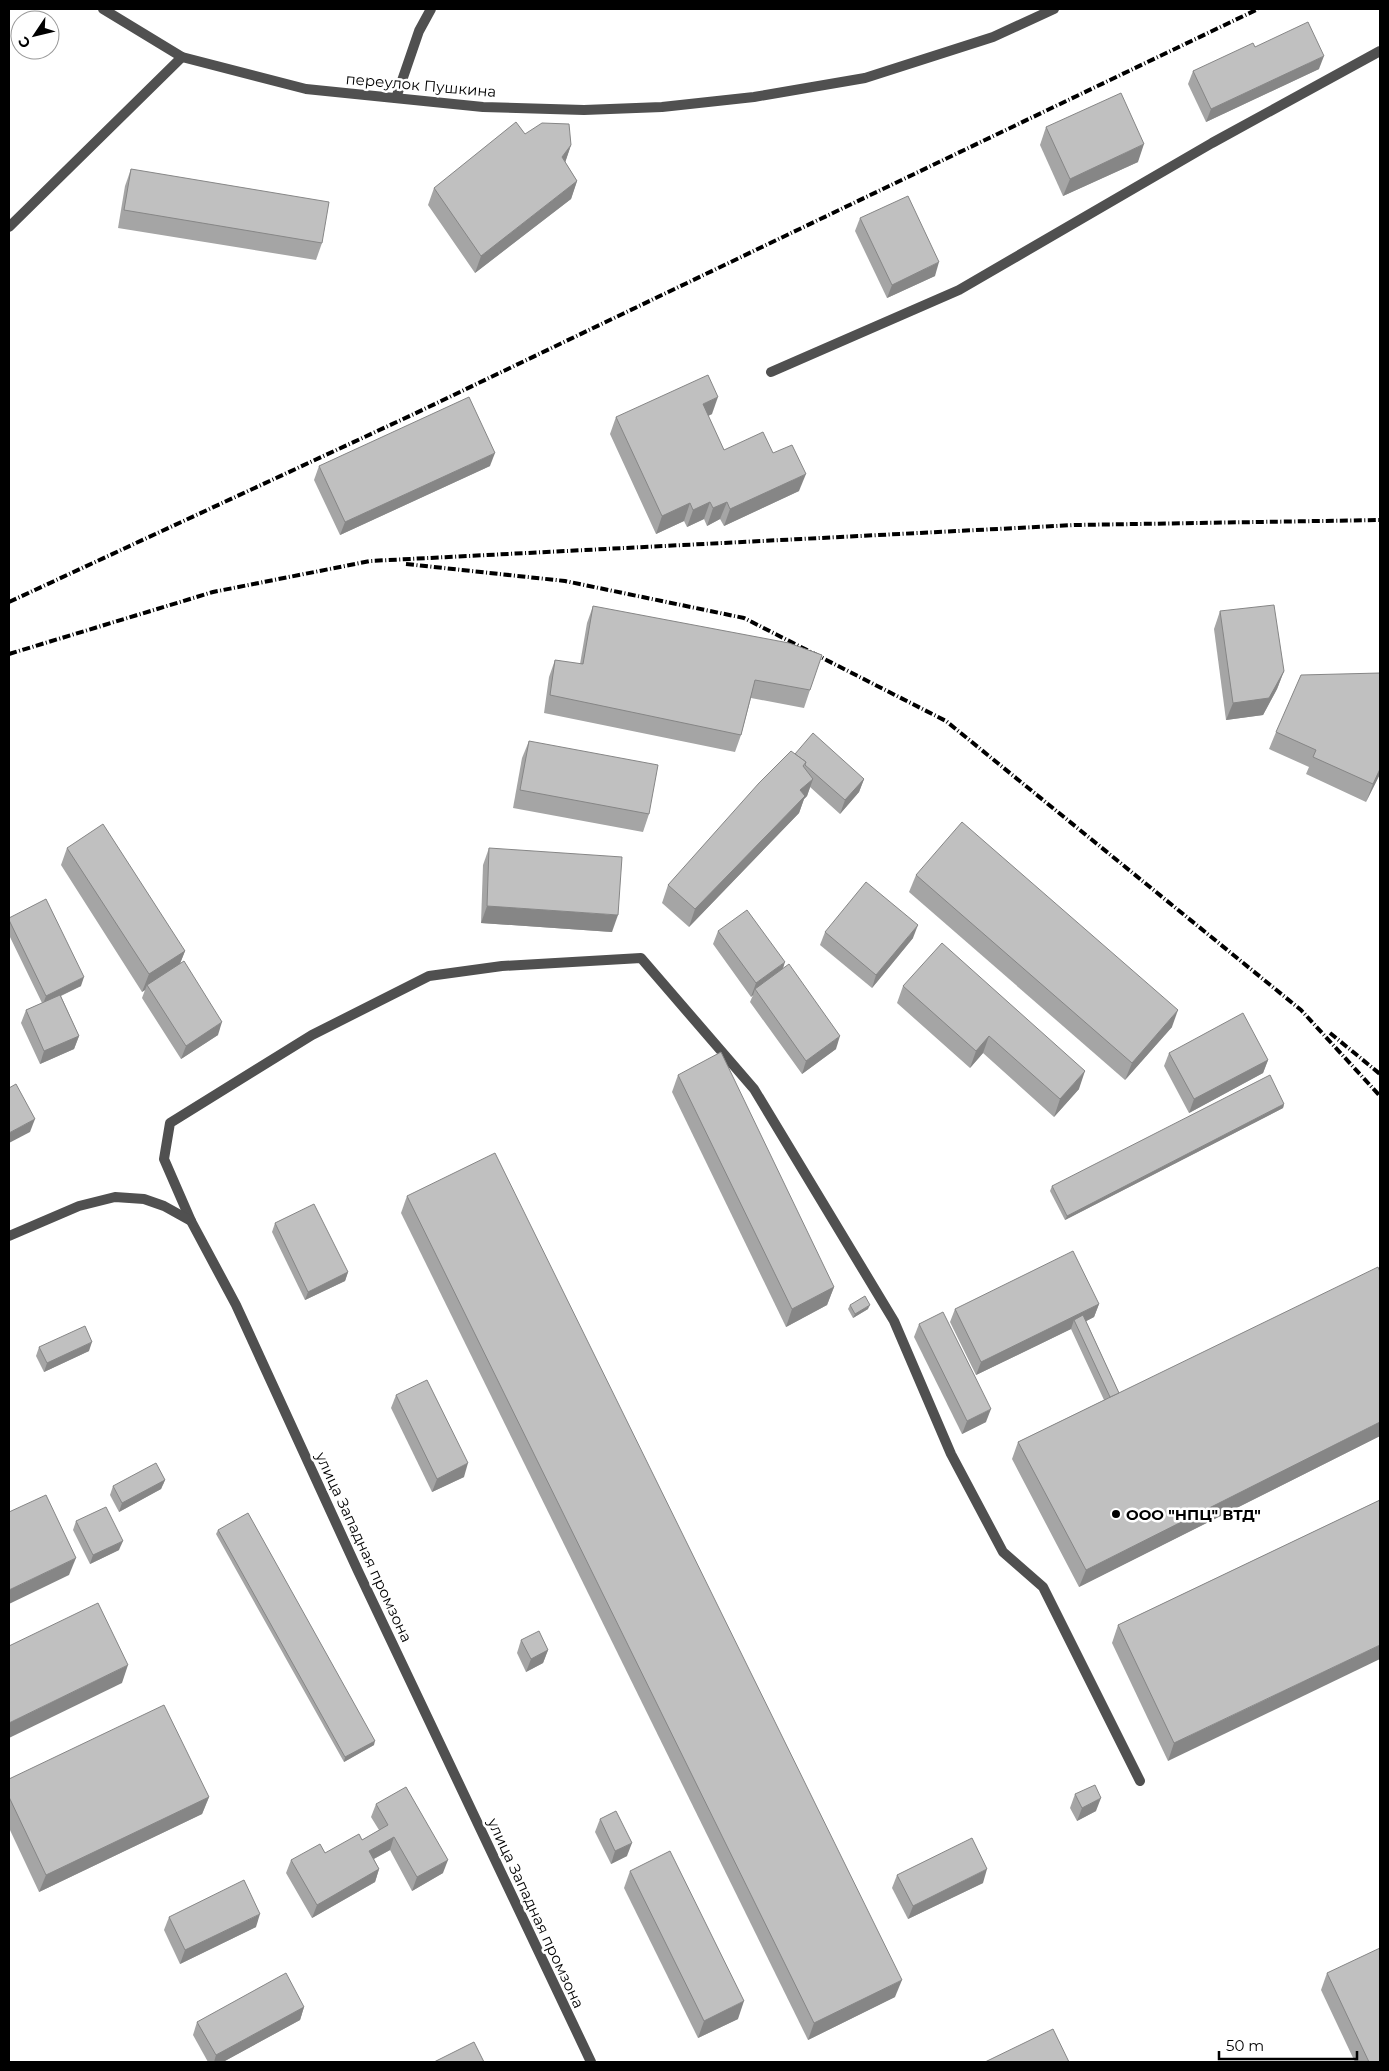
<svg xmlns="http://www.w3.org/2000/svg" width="1389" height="2071" viewBox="0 0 1389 2071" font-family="Montserrat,sans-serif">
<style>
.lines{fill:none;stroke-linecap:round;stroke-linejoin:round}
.minor{stroke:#505050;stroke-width:10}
.tertiary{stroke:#505050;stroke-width:10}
.rail{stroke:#000;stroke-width:4;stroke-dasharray:8 2.5 1 2.5;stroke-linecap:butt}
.wall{fill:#a5a5a5}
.shaded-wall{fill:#868686}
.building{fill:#c0c0c0;stroke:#868686}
.poi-dot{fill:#000;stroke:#fff;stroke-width:2}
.labels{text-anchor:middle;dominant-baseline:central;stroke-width:5;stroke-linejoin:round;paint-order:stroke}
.street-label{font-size:15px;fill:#000;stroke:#fff}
.poi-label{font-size:15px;font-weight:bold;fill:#000;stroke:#fff;text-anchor:start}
</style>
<rect width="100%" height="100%" fill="#fff"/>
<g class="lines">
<g class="minor">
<path d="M 396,98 L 419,31 L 431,9"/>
<path d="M 9,227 L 182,57"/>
<path d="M 771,372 L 959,290 L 1212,143 L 1380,51"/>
<path d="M 191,1221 L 164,1159 L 170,1123 L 312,1035 L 429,976 L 502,966 L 641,958 L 754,1089 L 894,1321 L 951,1454 L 1003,1552 L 1043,1587 L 1140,1781"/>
</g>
<g class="tertiary">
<path d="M 103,9 L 182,57 L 306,89 L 483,107 L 584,110 L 662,107 L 754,97 L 865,78 L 993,37 L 1054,9"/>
<path d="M 9,1236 L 79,1206 L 115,1197 L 144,1199 L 164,1206 L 191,1221 L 236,1305 L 358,1571 L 591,2062"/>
</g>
<g class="rail">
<path d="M 406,564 L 565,581 L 744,618 L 946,721 L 1301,1010 L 1380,1096"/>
<path d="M 9,602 L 414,414 L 1258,9"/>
<path d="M 9,654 L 213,592 L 370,561 L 1075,525 L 1380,520"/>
<path d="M 1330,1033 L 1380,1074"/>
</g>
</g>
<g class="wall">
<path d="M 1255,47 L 1319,69 L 1206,122 L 1188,84 L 1193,71 Z"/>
<path d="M 1046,127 L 1138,162 L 1063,196 L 1040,145 Z"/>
<path d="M 525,134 L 571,145 L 565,162 L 577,181 L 571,199 L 475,273 L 428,205 L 434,188 Z"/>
<path d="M 131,169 L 322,243 L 316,260 L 118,228 L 125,186 Z"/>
<path d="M 860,218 L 935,276 L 887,298 L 855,231 Z"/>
<path d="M 712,414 L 708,416 L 724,450 L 773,453 L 799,491 L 724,526 L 720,519 L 707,526 L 704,519 L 687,527 L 684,521 L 656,534 L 610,434 L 616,417 Z"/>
<path d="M 319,466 L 490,466 L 340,535 L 314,480 Z"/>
<path d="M 593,606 L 810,690 L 804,708 L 751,698 L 741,735 L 735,752 L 544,713 L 549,677 L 555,660 L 580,664 L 587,623 Z"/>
<path d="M 1220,611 L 1284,671 L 1277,689 L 1263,715 L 1226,720 L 1214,629 Z"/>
<path d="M 1380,673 L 1380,774 L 1366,802 L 1306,774 L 1309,767 L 1269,749 L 1276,732 Z"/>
<path d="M 529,741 L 649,814 L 643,832 L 513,808 L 522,758 Z"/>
<path d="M 795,754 L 864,779 L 859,792 L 840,814 L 810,787 L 807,796 L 804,799 L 799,813 L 689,927 L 662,903 L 668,885 Z"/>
<path d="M 67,848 L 185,951 L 180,963 L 218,1035 L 181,1059 L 142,998 L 145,990 L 142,992 L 61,865 Z"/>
<path d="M 489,848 L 612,932 L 481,923 L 483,865 Z"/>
<path d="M 916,875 L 1172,1027 L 1125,1080 L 909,892 Z"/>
<path d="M 9,918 L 81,986 L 61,996 L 79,1036 L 74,1049 L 40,1064 L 21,1023 L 26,1010 L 42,1003 L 9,935 Z"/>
<path d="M 718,931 L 783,969 L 836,1049 L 802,1074 L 750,1002 L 753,995 L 751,997 L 713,944 Z"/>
<path d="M 825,932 L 913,938 L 872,988 L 820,945 Z"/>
<path d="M 903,986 L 1079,1089 L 1054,1117 L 983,1053 L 970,1068 L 897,1003 Z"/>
<path d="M 1169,1053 L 1268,1060 L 1263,1073 L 1189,1113 L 1164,1066 Z"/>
<path d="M 678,1075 L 834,1287 L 827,1305 L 786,1327 L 672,1092 Z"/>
<path d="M 1284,1104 L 1283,1108 L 1065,1220 L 1050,1191 L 1052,1186 Z"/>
<path d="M 407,1196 L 895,1997 L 808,2040 L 401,1213 Z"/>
<path d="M 275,1223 L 348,1272 L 345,1281 L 305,1300 L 272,1232 Z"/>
<path d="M 1380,1272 L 1380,1436 L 1079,1587 L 1012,1459 L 1018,1442 L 1104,1400 L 1071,1329 L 976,1375 L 950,1322 L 955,1309 L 1099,1304 L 1094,1317 L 1086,1321 L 1119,1393 Z"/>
<path d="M 850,1305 L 868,1309 L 853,1318 L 848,1309 Z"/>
<path d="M 919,1324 L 986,1422 L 962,1434 L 914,1337 Z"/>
<path d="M 39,1347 L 89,1351 L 44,1372 L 36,1356 Z"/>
<path d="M 396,1395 L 464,1477 L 432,1492 L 391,1408 Z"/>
<path d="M 165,1480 L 161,1489 L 119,1512 L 110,1495 L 113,1486 Z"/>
<path d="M 1380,1500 L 1168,1761 L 1112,1643 L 1118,1625 Z"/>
<path d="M 76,1521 L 119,1550 L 90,1564 L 73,1530 Z"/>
<path d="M 218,1530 L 374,1745 L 344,1762 L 216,1534 Z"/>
<path d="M 521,1640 L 548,1650 L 543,1663 L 526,1672 L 517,1653 Z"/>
<path d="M 9,1779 L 209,1797 L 202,1814 L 39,1892 L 9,1828 Z"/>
<path d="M 1075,1794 L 1096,1811 L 1077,1821 L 1070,1808 Z"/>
<path d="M 376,1804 L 443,1873 L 412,1891 L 390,1850 L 374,1859 L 379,1869 L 375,1882 L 312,1918 L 286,1873 L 291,1860 L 325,1853 L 362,1840 L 379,1830 L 371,1817 Z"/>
<path d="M 600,1819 L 627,1856 L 611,1864 L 595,1832 Z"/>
<path d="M 630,1871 L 738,2019 L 698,2038 L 624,1888 Z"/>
<path d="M 897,1875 L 983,1883 L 908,1919 L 892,1888 Z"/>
<path d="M 169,1917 L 256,1927 L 180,1964 L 164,1930 Z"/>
<path d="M 1327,1973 L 1380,2062 L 1355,2062 L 1321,1990 Z"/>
<path d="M 304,2007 L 300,2020 L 223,2062 L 208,2062 L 193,2035 L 197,2022 Z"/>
</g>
<g class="shaded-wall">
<path d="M 1324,56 L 1319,69 L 1206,122 L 1211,109 Z"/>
<path d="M 1144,144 L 1138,162 L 1063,196 L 1070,179 Z"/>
<path d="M 571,145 L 565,163 L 562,157 Z"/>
<path d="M 577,181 L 571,199 L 475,273 L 481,256 Z"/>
<path d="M 939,262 L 935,276 L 887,298 L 892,285 Z"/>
<path d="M 718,397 L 712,414 L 697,421 L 703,404 Z"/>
<path d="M 495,453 L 490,466 L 340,535 L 345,522 Z"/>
<path d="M 806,474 L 799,491 L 724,526 L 730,509 Z"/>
<path d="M 710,502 L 704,519 L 687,527 L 693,510 Z"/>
<path d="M 727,502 L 720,519 L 707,526 L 713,508 Z"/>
<path d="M 690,503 L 684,521 L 656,534 L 662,516 Z"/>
<path d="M 1284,671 L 1277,689 L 1263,715 L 1226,720 L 1233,703 Z"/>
<path d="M 1380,769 L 1380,774 L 1366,802 L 1373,784 Z"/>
<path d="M 813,779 L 807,796 L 804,799 L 799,813 L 689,927 L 695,909 L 800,790 Z"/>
<path d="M 864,779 L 859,792 L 840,814 L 845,800 Z"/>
<path d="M 487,906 L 618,915 L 612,932 L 481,923 Z"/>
<path d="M 918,925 L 913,938 L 872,988 L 876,975 Z"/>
<path d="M 185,951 L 178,969 L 147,985 L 145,990 L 142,992 L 149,974 Z"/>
<path d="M 785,962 L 781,975 L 755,989 L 753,995 L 751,997 L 756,983 Z"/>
<path d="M 84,977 L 81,986 L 43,1004 L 46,996 Z"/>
<path d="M 1178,1010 L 1172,1027 L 1125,1080 L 1132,1063 Z"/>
<path d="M 222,1022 L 218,1035 L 181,1059 L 186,1046 Z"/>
<path d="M 79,1036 L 74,1049 L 40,1064 L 44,1051 Z"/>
<path d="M 840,1036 L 836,1049 L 802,1074 L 806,1061 Z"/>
<path d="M 989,1036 L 983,1053 L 970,1068 L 976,1051 Z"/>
<path d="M 1268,1060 L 1263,1073 L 1189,1113 L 1194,1099 Z"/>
<path d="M 1085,1071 L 1079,1089 L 1054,1117 L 1060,1099 Z"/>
<path d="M 1284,1104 L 1283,1108 L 1065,1220 L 1067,1216 Z"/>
<path d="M 35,1119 L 30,1132 L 9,1143 L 9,1133 Z"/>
<path d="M 348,1272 L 345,1281 L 305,1300 L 308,1292 Z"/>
<path d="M 834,1287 L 827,1305 L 786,1327 L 792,1309 Z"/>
<path d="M 1099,1304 L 1094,1317 L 1077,1326 L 1074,1320 L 1071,1329 L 976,1375 L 981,1362 Z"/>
<path d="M 870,1305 L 868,1309 L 853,1318 L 855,1314 Z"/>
<path d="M 92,1342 L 89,1351 L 44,1372 L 47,1363 Z"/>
<path d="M 991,1409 L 986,1422 L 962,1434 L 967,1421 Z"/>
<path d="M 1380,1422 L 1380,1436 L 1079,1587 L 1086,1570 Z"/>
<path d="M 468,1463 L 464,1477 L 432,1492 L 437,1479 Z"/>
<path d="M 165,1480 L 161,1489 L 119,1512 L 122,1503 Z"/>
<path d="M 123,1541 L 119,1550 L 90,1564 L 93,1555 Z"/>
<path d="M 76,1558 L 69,1575 L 9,1604 L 9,1590 Z"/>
<path d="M 1380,1645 L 1380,1659 L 1168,1761 L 1174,1743 Z"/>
<path d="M 548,1650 L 543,1663 L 526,1672 L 531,1659 Z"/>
<path d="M 128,1665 L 122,1683 L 9,1738 L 9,1723 Z"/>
<path d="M 375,1741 L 374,1745 L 344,1762 L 345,1757 Z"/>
<path d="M 209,1797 L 202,1814 L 39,1892 L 46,1875 Z"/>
<path d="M 1101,1798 L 1096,1811 L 1077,1821 L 1082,1808 Z"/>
<path d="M 394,1837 L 390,1850 L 364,1864 L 369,1851 Z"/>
<path d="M 632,1843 L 627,1856 L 611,1864 L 615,1851 Z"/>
<path d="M 448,1860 L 443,1873 L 412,1891 L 417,1877 Z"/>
<path d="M 379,1869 L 375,1882 L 312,1918 L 317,1905 Z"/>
<path d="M 987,1869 L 983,1883 L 908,1919 L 913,1906 Z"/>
<path d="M 260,1914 L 256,1927 L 180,1964 L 185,1950 Z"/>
<path d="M 902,1980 L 895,1997 L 808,2040 L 814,2023 Z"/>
<path d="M 744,2001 L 738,2019 L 698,2038 L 704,2021 Z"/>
<path d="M 304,2007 L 300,2020 L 223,2062 L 214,2062 L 216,2055 Z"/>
</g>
<g class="building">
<path d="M 1308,22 L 1324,56 L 1211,109 L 1193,71 L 1253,43 L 1255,47 Z"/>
<path d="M 1121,93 L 1144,144 L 1070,179 L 1046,127 Z"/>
<path d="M 516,122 L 525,134 L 542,123 L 569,124 L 571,145 L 562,157 L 577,181 L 481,256 L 434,188 Z"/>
<path d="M 131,169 L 329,202 L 322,243 L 124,210 Z"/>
<path d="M 908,196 L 939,262 L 892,285 L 860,218 Z"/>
<path d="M 708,375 L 718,397 L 703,404 L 724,450 L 763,432 L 773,453 L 792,445 L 806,474 L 730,509 L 727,502 L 713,508 L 710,502 L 693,510 L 690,503 L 662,516 L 616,417 Z"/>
<path d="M 469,397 L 495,453 L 345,522 L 319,466 Z"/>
<path d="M 1274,605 L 1284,671 L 1269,698 L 1233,703 L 1220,611 Z"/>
<path d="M 593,606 L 789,643 L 822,655 L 810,690 L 755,680 L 741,735 L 550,695 L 555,660 L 583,664 Z"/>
<path d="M 1380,673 L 1380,769 L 1373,784 L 1313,757 L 1316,750 L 1276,732 L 1301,675 Z"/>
<path d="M 813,733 L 864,779 L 845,800 L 805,765 L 806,762 L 795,754 Z"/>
<path d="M 529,741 L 658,765 L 649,814 L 520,790 Z"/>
<path d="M 791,751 L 806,762 L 803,766 L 813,779 L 800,790 L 805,796 L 695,909 L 668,885 L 759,783 Z"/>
<path d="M 962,822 L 1178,1010 L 1132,1063 L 916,875 Z"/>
<path d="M 103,824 L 185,951 L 149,974 L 67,848 Z"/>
<path d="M 489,848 L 622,857 L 618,915 L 487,906 Z"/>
<path d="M 866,882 L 918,925 L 876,975 L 825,932 Z"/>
<path d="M 46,899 L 84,977 L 46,996 L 9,920 L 9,918 Z"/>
<path d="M 747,910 L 785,962 L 756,983 L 718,931 Z"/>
<path d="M 942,943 L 1085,1071 L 1060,1099 L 989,1036 L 976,1051 L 903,986 Z"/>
<path d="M 184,961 L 222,1022 L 186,1046 L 147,985 Z"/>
<path d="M 789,964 L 840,1036 L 806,1061 L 755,989 Z"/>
<path d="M 60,995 L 79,1036 L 44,1051 L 26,1010 Z"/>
<path d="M 1243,1013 L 1268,1060 L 1194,1099 L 1169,1053 Z"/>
<path d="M 721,1052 L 834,1287 L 792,1309 L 678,1075 Z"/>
<path d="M 1270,1075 L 1284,1104 L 1067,1216 L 1052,1186 Z"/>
<path d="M 16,1084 L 35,1119 L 9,1133 L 9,1088 Z"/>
<path d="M 495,1153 L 902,1980 L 814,2023 L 407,1196 Z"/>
<path d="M 314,1204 L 348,1272 L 308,1292 L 275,1223 Z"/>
<path d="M 1073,1251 L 1099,1304 L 981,1362 L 955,1309 Z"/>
<path d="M 1378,1267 L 1380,1272 L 1380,1422 L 1086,1570 L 1018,1442 Z"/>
<path d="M 865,1296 L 870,1305 L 855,1314 L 850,1305 Z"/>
<path d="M 943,1312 L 991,1409 L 967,1421 L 919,1324 Z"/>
<path d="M 1083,1315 L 1119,1393 L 1110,1397 L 1074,1320 Z"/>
<path d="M 85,1326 L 92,1342 L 47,1363 L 39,1347 Z"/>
<path d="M 427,1380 L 468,1463 L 437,1479 L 396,1395 Z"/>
<path d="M 156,1463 L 165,1480 L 122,1503 L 113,1486 Z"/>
<path d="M 46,1495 L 76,1558 L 9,1590 L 9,1512 Z"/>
<path d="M 1380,1500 L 1380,1645 L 1174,1743 L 1118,1625 Z"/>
<path d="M 106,1507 L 123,1541 L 93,1555 L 76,1521 Z"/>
<path d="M 248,1513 L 375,1741 L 345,1757 L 218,1530 Z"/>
<path d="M 98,1603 L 128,1665 L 9,1723 L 9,1646 Z"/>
<path d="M 539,1631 L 548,1650 L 531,1659 L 521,1640 Z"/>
<path d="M 164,1705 L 209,1797 L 46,1875 L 9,1797 L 9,1779 Z"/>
<path d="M 1095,1785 L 1101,1798 L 1082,1808 L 1075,1794 Z"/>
<path d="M 406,1787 L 448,1860 L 417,1877 L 394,1837 L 369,1851 L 379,1869 L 317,1905 L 291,1860 L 320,1844 L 325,1853 L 359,1834 L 362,1840 L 388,1825 L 376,1804 Z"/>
<path d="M 616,1811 L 632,1843 L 615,1851 L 600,1819 Z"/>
<path d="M 972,1838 L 987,1869 L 913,1906 L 897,1875 Z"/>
<path d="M 670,1851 L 744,2001 L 704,2021 L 630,1871 Z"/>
<path d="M 244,1880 L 260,1914 L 185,1950 L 169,1917 Z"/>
<path d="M 1380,1948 L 1380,2062 L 1369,2062 L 1327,1973 Z"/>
<path d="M 286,1973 L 304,2007 L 216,2055 L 197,2022 Z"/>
<path d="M 1053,2029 L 1069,2062 L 985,2062 Z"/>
<path d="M 474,2042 L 484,2062 L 434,2062 Z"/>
</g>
<circle class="poi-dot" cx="1116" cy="1514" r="5"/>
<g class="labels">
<g class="street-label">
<text transform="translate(421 85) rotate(5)">переулок Пушкина</text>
<text transform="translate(364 1547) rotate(65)">улица Западная промзона</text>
<text transform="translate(536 1913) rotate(65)">улица Западная промзона</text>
</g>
<g class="poi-label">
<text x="1126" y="1514">ООО "НПЦ" ВТД"</text>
</g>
</g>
<rect width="1389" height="2071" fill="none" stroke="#000000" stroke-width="20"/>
<g transform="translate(35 35) rotate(235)"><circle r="24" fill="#ffffff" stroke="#999999"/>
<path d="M0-4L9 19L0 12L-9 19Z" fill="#000000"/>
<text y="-8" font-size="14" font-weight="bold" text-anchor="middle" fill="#000000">С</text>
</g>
<path d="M1219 2051v8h138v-8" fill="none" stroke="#000000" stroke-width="2.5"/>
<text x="1226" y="2051" font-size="15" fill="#000000" stroke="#ffffff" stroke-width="4" paint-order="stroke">50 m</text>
</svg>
